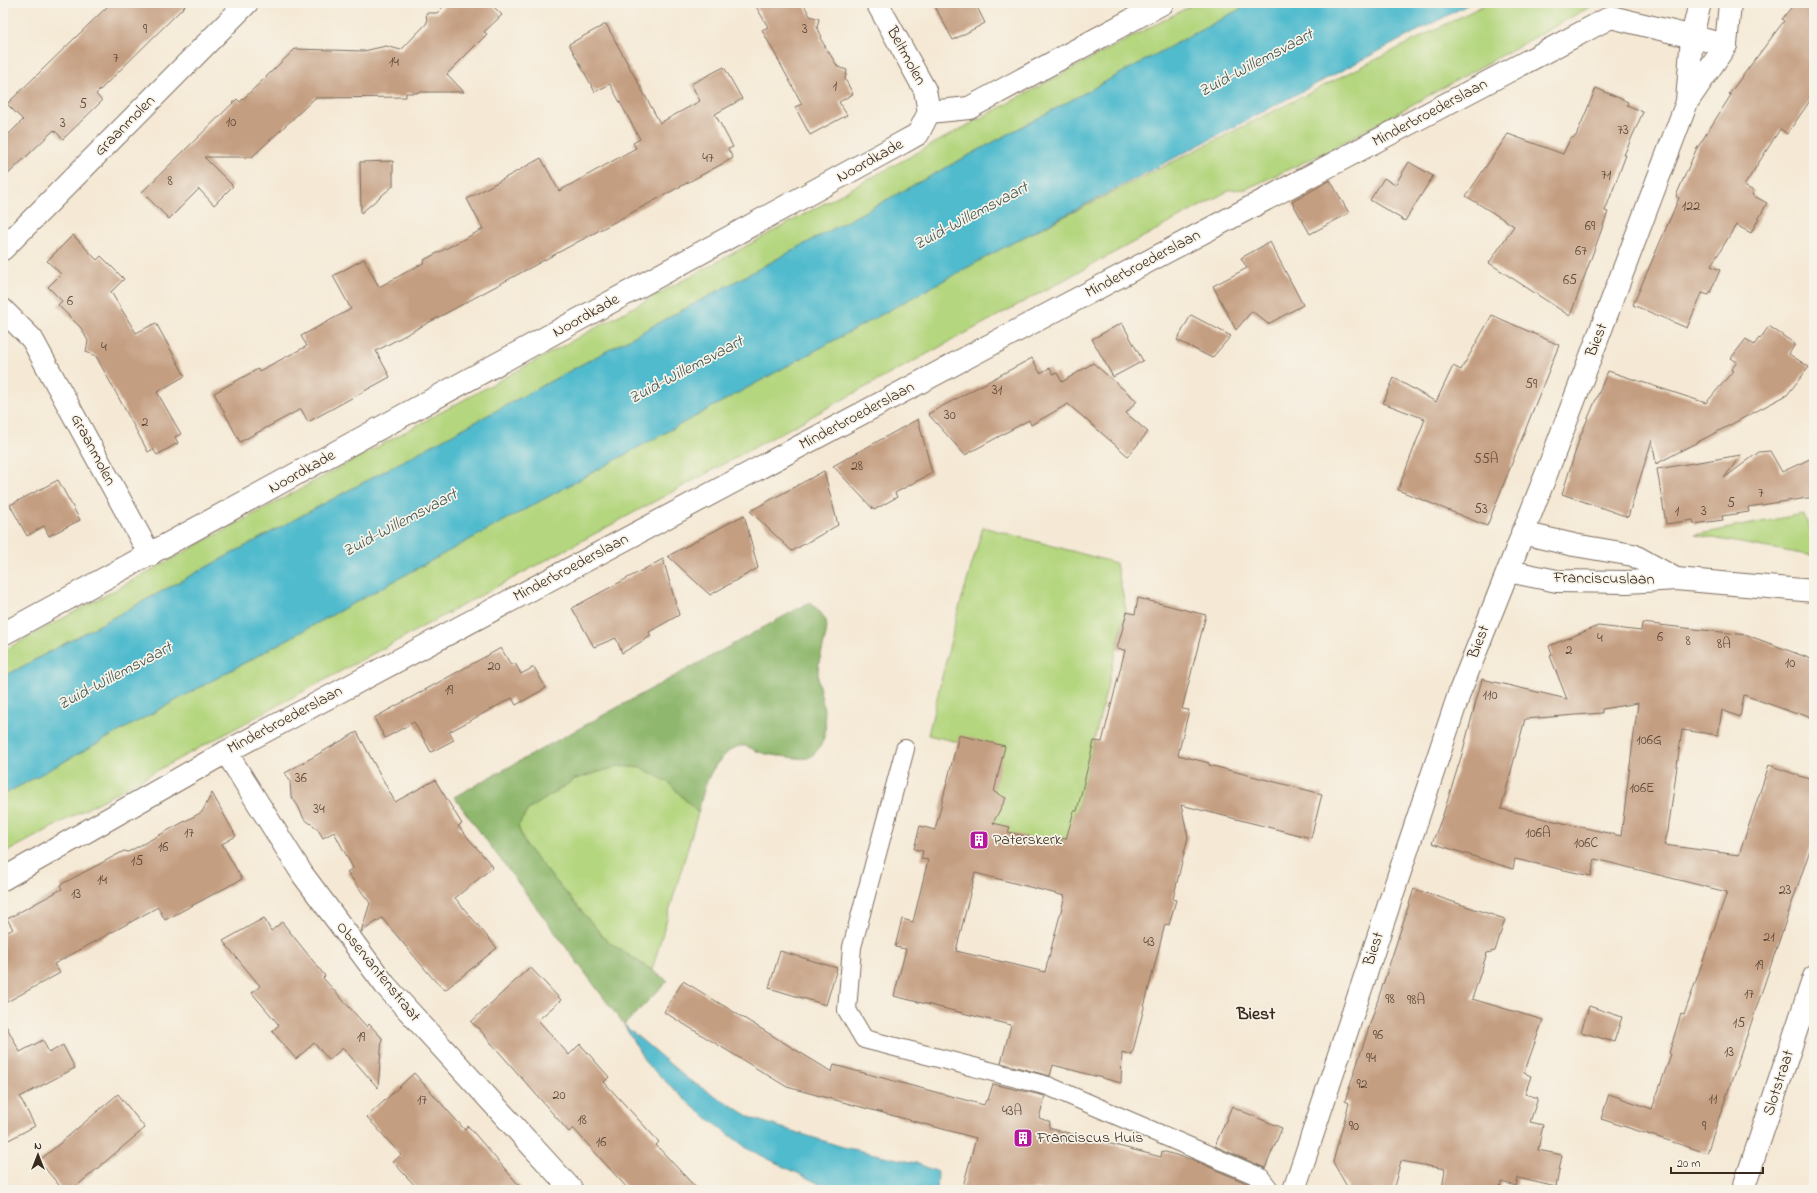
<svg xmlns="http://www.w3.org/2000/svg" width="1817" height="1193" viewBox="0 0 1817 1193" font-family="'Indie Flower',sans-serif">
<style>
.green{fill:#b4d67e;stroke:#78804e}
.forest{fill:#8fb76d;stroke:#657046}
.water{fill:#51bbce;stroke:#467276}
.building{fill:#c49e81;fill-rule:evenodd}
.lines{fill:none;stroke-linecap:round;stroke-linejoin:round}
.service-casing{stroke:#7c6d5e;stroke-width:20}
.minor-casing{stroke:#7c6d5e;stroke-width:24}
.tertiary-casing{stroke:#7c6d5e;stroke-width:24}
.service{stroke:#fff;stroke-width:18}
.minor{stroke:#fff;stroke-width:22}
.tertiary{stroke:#fff;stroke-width:22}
.labels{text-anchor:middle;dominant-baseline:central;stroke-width:3.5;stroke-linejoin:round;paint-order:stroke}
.number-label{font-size:14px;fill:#5d4737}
.street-label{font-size:16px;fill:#3b2a1e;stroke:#f7f3e8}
.poi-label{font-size:16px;fill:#3b2a1e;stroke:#f7f3e8;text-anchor:start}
.water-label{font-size:17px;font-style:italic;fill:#425653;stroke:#f7f3e8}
.quarter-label{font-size:18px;font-weight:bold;fill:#3b2a1e;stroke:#f7f3e8}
</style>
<rect width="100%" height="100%" fill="#f7f3e8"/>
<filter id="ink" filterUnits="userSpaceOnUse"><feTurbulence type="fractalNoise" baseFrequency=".025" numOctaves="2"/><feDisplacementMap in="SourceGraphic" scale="8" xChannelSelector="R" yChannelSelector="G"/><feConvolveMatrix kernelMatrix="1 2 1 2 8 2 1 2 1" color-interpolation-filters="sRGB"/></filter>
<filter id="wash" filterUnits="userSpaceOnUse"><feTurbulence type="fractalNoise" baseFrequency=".012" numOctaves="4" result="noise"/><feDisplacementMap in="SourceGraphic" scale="16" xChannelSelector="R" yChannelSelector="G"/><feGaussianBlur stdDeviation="0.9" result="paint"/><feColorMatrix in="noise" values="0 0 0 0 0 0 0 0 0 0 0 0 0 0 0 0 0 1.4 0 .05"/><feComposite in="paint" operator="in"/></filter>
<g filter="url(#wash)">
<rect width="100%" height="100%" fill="#f5e9d5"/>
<g class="green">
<path d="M 1196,3 L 1251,3 L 3,677 L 3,651 L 1058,76 Z"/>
<path d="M 1488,3 L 1597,3 L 1326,152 L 1246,189 L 1230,190 L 3,854 L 3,795 L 1012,243 Z"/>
<path d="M 1802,514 L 1814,533 L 1814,556 L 1695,535 Z"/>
<path d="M 983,527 L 1116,563 L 1126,610 L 1067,852 L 981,828 L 1000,752 L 928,735 L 957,615 Z"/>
<path d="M 619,766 L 642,768 L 668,782 L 698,813 L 652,970 L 607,941 L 526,846 L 517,826 L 528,810 L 575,779 Z"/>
</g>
<path class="forest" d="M 810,602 C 816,608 823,614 826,621 C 830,632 818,658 818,671 C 817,699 840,735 810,757 C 805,760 795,758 789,757 C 779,756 768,755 759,752 C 755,751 750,747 745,746 C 738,745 731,749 726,754 C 707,771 704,789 698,813 L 668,782 L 642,768 L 619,766 L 575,779 L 528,810 L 518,826 L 526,846 L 607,941 L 668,981 L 624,1025 L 454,797 Z"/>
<g class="water">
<path d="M 1251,3 L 1471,3 L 1012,243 L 3,795 L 3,677 Z"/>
<path d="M 624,1025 L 689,1080 L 754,1119 L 843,1147 L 916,1163 L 938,1172 L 937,1190 L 832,1190 L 748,1149 L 693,1107 L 646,1063 Z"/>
</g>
<g id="blocks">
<g class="building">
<path d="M 111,3 L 188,3 L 96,94 L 102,101 L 63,139 L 54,130 L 3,179 L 3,140 L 23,120 L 7,104 Z"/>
<path d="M 447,3 L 490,3 L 502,15 L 484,32 L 487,34 L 447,74 L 464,92 L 417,92 L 417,93 L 406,93 L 406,97 L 315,98 L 252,157 L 204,157 L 233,186 L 214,205 L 199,189 L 169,219 L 142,192 L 237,99 L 240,102 L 295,49 L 364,51 L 386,46 L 401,50 L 427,23 L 426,13 L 437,13 Z"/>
<path d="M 754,3 L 803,3 L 810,16 L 819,19 L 817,27 L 822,37 L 820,38 L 838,67 L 847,70 L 845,79 L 853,94 L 839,102 L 847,115 L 810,135 L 795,107 L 802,104 L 762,30 L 768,27 Z"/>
<path d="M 933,3 L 975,3 L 985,23 L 953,40 Z"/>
<path d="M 1795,3 L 1814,3 L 1814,95 L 1787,134 L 1780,129 L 1744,186 L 1754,191 L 1752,195 L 1767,203 L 1751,233 L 1736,225 L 1711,266 L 1720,270 L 1709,295 L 1702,293 L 1687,328 L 1633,305 L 1679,198 L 1676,196 L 1696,150 L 1731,95 L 1729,94 L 1784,21 L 1782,19 Z"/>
<path d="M 606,24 L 660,123 L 700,101 L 691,84 L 724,67 L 742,99 L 715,114 L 733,147 L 728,149 L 733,158 L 376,351 L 390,377 L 308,422 L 301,409 L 240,442 L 214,393 L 258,369 L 259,371 L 307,346 L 301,336 L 351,309 L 333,276 L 364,259 L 379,287 L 425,262 L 424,260 L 483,229 L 467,199 L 541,158 L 559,191 L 636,148 L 633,143 L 640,139 L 610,84 L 595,92 L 569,44 Z"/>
<path d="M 1596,88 L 1628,102 L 1627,105 L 1643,112 L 1624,155 L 1626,155 L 1605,211 L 1608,212 L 1570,316 L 1489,263 L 1514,226 L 1466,196 L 1508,134 L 1563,154 L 1570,139 L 1576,136 Z"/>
<path d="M 393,161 L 393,186 L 361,213 L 360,162 Z"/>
<path d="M 1409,162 L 1433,176 L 1405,221 L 1370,200 L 1384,178 L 1395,185 Z"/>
<path d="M 1330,180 L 1349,213 L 1310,234 L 1292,202 Z"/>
<path d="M 73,235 L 97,260 L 101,256 L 124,279 L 111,292 L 136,333 L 156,323 L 185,376 L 157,392 L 181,434 L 175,437 L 178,443 L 157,455 L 153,449 L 148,452 L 96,356 L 86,352 L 88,341 L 81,328 L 58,305 L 62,301 L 48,287 L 61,274 L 47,261 Z"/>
<path d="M 1270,242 L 1303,305 L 1268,324 L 1252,311 L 1236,330 L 1213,286 L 1247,268 L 1241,258 Z"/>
<path d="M 1191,315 L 1231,336 L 1212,358 L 1177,340 Z"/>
<path d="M 1492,315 L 1559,345 L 1487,526 L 1398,490 L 1425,419 L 1383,403 L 1394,378 L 1436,402 L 1453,366 L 1461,370 Z"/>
<path d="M 1122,323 L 1143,361 L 1113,377 L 1092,339 Z"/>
<path d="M 1769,326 L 1795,344 L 1789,354 L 1809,367 L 1787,395 L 1656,464 L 1652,440 L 1628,517 L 1562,494 L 1580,437 L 1608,371 L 1706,403 L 1733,371 L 1731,370 L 1737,362 L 1731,358 L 1746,339 L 1754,345 L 1759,338 L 1760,339 Z"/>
<path d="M 1032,358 L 1040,373 L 1050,368 L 1053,374 L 1057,373 L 1062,382 L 1093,363 L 1137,401 L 1126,413 L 1148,432 L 1128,456 L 1068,404 L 1031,425 L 1029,420 L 965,455 L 928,414 Z"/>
<path d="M 918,419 L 932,473 L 895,493 L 897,497 L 874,510 L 833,466 Z"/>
<path d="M 1770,451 L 1782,472 L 1814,457 L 1814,497 L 1748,507 L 1749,512 L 1722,516 L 1723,520 L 1694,524 L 1693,520 L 1666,524 L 1657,469 L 1741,455 L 1724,478 L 1759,452 Z"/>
<path d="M 824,471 L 838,525 L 792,551 L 750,511 Z"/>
<path d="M 58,480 L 80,520 L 49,536 L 44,526 L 27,536 L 10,505 Z"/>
<path d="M 744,515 L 758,568 L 710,595 L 668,556 Z"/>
<path d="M 663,559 L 679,615 L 649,632 L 651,636 L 622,653 L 616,638 L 594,647 L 572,608 Z"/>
<path d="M 1138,598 L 1206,615 L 1182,709 L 1189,710 L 1178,755 L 1209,763 L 1209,765 L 1322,794 L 1311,838 L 1181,805 L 1188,837 L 1173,899 L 1176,900 L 1169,925 L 1165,924 L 1132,1055 L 1122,1052 L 1121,1083 L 1053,1065 L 1050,1076 L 1001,1063 L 1011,1025 L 894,996 L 906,949 L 895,947 L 902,919 L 913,922 L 928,860 L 921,859 L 923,851 L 914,849 L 920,826 L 935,830 L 959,735 L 1005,746 L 994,792 L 1006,798 L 993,823 L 1010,827 L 1008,832 L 1061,845 L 1062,838 L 1066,839 L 1074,811 L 1077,811 L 1094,741 L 1102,742 L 1125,650 L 1117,649 L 1127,612 L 1135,614 ZM 975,873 L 1065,896 L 1045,972 L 956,951 Z"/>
<path d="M 1642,623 L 1747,635 L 1814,660 L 1814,718 L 1798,712 L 1797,714 L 1744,695 L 1740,717 L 1722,710 L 1718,735 L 1682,730 L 1668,831 L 1664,845 L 1739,855 L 1769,765 L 1814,781 L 1814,838 L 1707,1153 L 1601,1119 L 1609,1094 L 1652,1109 L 1671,1054 L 1669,1053 L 1681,1014 L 1684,1015 L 1727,892 L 1595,859 L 1591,876 L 1515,859 L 1513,869 L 1432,843 L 1443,815 L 1462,754 L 1482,679 L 1567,699 L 1550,656 L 1552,655 L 1549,646 L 1598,626 L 1641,631 ZM 1638,703 L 1621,836 L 1501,809 L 1525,719 L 1602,713 L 1602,709 Z"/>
<path d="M 501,648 L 511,665 L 515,663 L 521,674 L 534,667 L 546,688 L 516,705 L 512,698 L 449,732 L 454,740 L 431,752 L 414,722 L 385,738 L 374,718 Z"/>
<path d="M 357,732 L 395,802 L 435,780 L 462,824 L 458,826 L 493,867 L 455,898 L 497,948 L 445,990 L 435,981 L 382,918 L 361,932 L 370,903 L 347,872 L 353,868 L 334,832 L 323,838 L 317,828 L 304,819 L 298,806 L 291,796 L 290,781 L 285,773 Z"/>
<path d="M 212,793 L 236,836 L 222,844 L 242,879 L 165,920 L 158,907 L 54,964 L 60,973 L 3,1004 L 3,935 L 13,929 L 7,919 L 62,889 L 60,885 L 124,851 L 128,852 L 202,812 Z"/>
<path d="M 1414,889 L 1505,919 L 1495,951 L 1487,953 L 1472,999 L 1543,1020 L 1524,1073 L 1531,1076 L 1525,1094 L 1538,1098 L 1530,1122 L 1543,1125 L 1538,1150 L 1562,1155 L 1556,1187 L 1518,1178 L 1516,1186 L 1501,1182 L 1500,1190 L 1442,1190 L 1445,1169 L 1401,1161 L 1393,1190 L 1349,1190 L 1333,1162 L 1349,1103 L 1345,1101 Z"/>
<path d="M 264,918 L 271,931 L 282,922 L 325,976 L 323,978 L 367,1027 L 369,1024 L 382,1038 L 378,1088 L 343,1048 L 329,1060 L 314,1043 L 296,1059 L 272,1031 L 279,1025 L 252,993 L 260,986 L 223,941 Z"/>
<path d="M 780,951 L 837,968 L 826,1005 L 769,988 Z"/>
<path d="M 530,967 L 561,1000 L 538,1020 L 569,1055 L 580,1044 L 609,1077 L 604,1082 L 659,1142 L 656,1145 L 698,1190 L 629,1190 L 573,1128 L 569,1132 L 478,1028 L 471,1022 Z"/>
<path d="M 683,981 L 832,1072 L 834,1065 L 984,1105 L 986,1100 L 988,1100 L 993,1084 L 1045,1096 L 1039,1118 L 1050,1122 L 1049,1128 L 1161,1157 L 1162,1151 L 1193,1160 L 1253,1186 L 1256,1189 L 962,1190 L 976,1138 L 787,1087 L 664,1012 Z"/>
<path d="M 1589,1006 L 1622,1017 L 1614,1042 L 1581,1032 Z"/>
<path d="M 3,1020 L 20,1052 L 43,1040 L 49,1053 L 63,1045 L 75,1068 L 20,1097 L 35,1126 L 3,1143 Z"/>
<path d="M 414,1073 L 465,1130 L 468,1126 L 523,1190 L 419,1190 L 393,1162 L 401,1155 L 367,1117 Z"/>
<path d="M 118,1094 L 145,1128 L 72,1190 L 63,1190 L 39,1161 Z"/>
<path d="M 1232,1106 L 1244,1112 L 1282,1128 L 1265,1168 L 1215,1146 Z"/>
</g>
</g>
</g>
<g filter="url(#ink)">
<use href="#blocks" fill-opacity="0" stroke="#7c6d5e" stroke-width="1"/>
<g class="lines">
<defs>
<path id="service" d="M 905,749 L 852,947 L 847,1010 L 864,1039 L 1048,1086 L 1260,1177 L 1270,1190"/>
<g id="minor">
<path d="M 877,3 L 925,90 L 929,112"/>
<path d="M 929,112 L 969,108 L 1163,3"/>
<path d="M 3,249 L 247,3"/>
<path d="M 3,310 L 32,339 L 150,555"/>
<path d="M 3,634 L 900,144 L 918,134 L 929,112"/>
<path d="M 226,752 L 303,875 L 385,985 L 572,1190"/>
<path d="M 3,879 L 226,752 L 1022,328 L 1611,17 L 1726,45"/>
<path d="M 1294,1190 L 1460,691 L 1508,571"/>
<path d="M 1743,1190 L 1814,977"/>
</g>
<g id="tertiary">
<path d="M 1730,3 L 1726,45 L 1687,102 L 1547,472 L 1508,571 L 1557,581 L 1627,582 L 1676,579 L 1814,591"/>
<path d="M 1687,101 L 1692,36 L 1700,3"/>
<path d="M 1522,533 L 1574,545 L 1633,555 L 1676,579"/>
</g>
</defs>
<use href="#service" class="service-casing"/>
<use href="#minor" class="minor-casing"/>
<use href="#tertiary" class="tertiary-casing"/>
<use href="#service" class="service"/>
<use href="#minor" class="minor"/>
<use href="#tertiary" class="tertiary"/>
</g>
</g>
<defs>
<symbol id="building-square" viewBox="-11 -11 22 22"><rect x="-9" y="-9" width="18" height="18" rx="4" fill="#b5179e" stroke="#f7f3e8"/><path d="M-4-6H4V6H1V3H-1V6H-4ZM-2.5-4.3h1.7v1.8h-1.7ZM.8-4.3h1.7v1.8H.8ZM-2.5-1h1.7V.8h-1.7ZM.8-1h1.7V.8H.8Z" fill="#fff"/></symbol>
</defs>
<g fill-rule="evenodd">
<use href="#building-square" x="968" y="829" width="22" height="22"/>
<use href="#building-square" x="1012" y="1127" width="22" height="22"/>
</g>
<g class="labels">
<g class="number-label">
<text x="145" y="29">9</text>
<text x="805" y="29">3</text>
<text x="116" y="58">7</text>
<text x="394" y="62">14</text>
<text x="835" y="86">1</text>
<text x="83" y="104">5</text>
<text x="231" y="122">10</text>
<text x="63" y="123">3</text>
<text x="1623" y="130">73</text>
<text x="708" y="158">47</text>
<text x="1606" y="175">71</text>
<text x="170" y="181">8</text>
<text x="1691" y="206">122</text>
<text x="1590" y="226">69</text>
<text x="1581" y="251">67</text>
<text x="1570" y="280">65</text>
<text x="70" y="301">6</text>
<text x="104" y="347">4</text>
<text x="1531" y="384">59</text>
<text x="997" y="390">31</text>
<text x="950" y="415">30</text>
<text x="145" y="422">2</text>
<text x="1486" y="459">55A</text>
<text x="857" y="466">28</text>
<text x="1761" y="493">7</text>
<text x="1731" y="503">5</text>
<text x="1481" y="509">53</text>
<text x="1677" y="511">1</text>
<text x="1704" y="511">3</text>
<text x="1660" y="637">6</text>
<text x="1600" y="638">4</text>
<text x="1688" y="641">8</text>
<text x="1724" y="644">8A</text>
<text x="1569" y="650">2</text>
<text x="1790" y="663">10</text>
<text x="494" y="666">20</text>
<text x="449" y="690">19</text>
<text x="1490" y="695">110</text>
<text x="1649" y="740">106G</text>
<text x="301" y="778">36</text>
<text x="1642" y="788">106E</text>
<text x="319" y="809">34</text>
<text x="189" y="833">17</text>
<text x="1538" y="833">106A</text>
<text x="1586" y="843">106C</text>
<text x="163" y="847">16</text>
<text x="137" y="861">15</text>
<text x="102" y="880">14</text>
<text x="1785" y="890">23</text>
<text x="76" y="894">13</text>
<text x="1769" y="937">21</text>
<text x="1149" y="942">43</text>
<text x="1759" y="965">19</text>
<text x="1749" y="994">17</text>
<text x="1390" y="999">98</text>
<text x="1416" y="1000">98A</text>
<text x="1739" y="1023">15</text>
<text x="1378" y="1035">96</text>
<text x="361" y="1037">19</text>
<text x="1729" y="1052">13</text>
<text x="1371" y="1058">94</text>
<text x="1362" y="1084">92</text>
<text x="559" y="1095">20</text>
<text x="1713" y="1099">11</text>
<text x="422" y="1100">17</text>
<text x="1012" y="1111">43A</text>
<text x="582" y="1120">18</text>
<text x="1354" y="1126">90</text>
<text x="1704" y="1126">9</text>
<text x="601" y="1142">16</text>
</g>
<g class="street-label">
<text transform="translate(906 56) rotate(61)">Beltmolen</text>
<text transform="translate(1430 113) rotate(-28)">Minderbroederslaan</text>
<text transform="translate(125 126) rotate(-45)">Graanmolen</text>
<text transform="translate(870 161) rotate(-29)">Noordkade</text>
<text transform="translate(1143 264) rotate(-28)">Minderbroederslaan</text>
<text transform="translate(586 316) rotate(-29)">Noordkade</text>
<text transform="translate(1597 340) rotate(-69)">Biest</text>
<text transform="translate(857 416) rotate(-28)">Minderbroederslaan</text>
<text transform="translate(93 450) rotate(62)">Graanmolen</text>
<text transform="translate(302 472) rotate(-29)">Noordkade</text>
<text transform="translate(571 568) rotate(-28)">Minderbroederslaan</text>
<text transform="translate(1604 579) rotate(1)">Franciscuslaan</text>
<text transform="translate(1479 642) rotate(-69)">Biest</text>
<text transform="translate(285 720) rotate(-28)">Minderbroederslaan</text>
<text transform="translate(1374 949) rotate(-72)">Biest</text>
<text transform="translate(378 972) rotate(51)">Observantenstraat</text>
<text transform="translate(1779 1083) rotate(-72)">Slotstraat</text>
</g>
<g class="poi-label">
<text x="993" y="840">Paterskerk</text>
<text x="1037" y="1138">Franciscus Huis</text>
</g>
<g class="water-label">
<text transform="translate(1256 63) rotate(-28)">Zuid-Willemsvaart</text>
<text transform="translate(971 216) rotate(-28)">Zuid-Willemsvaart</text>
<text transform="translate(686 370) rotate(-28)">Zuid-Willemsvaart</text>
<text transform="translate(400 523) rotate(-28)">Zuid-Willemsvaart</text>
<text transform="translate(115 676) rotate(-28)">Zuid-Willemsvaart</text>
</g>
<g class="quarter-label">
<text x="1256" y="1015">Biest</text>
</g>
</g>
<rect width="1817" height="1193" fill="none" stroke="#f7f3e8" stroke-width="16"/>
<g transform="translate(38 1155)" stroke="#f7f3e8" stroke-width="3" paint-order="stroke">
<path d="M0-3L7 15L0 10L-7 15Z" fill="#3b2a1e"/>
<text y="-6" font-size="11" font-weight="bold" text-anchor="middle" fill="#3b2a1e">N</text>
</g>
<path d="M1671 1167v6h92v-6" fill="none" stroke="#3b2a1e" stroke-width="2"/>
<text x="1677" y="1167" font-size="12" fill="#3b2a1e" stroke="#f7f3e8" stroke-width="3" paint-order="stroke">20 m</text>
</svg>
